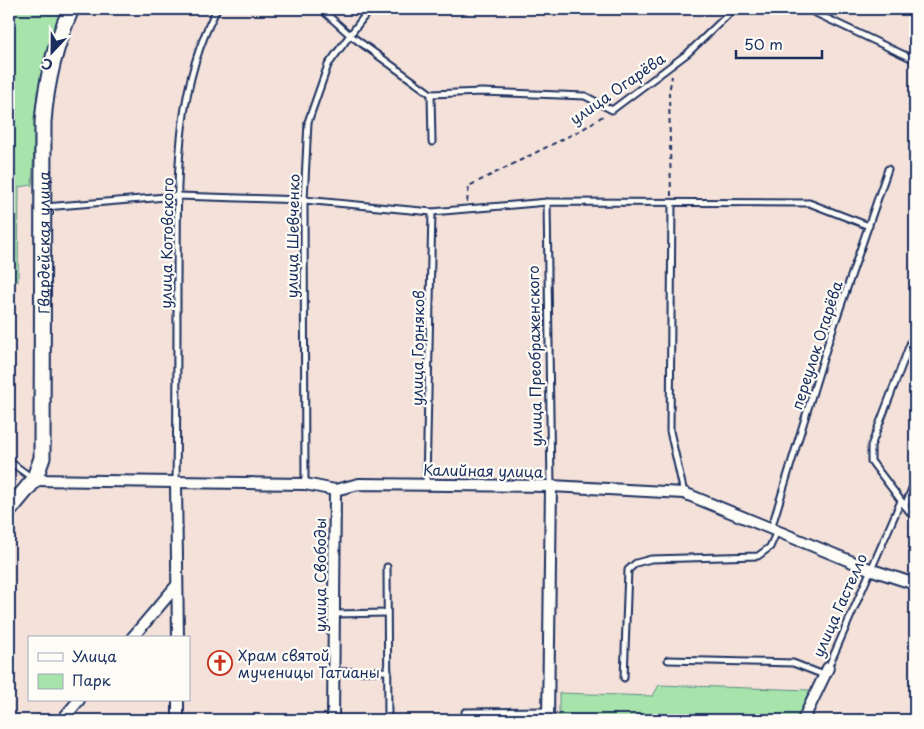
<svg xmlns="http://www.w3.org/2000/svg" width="924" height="729" viewBox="0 0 924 729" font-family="'Playpen Sans',sans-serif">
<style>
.green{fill:#a6e4ab;stroke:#608a84}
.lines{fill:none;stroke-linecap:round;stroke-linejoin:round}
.lane-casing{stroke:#1b2f5e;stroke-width:9}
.street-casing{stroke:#1b2f5e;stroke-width:14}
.secondary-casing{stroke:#1b2f5e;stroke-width:19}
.path{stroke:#1b2f5e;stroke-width:2;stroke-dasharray:5 4;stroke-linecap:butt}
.lane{stroke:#fdfcf7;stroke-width:5}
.street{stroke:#fdfcf7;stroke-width:10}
.secondary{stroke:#fdfcf7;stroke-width:15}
.labels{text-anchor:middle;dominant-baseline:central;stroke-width:4.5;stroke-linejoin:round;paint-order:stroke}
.street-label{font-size:15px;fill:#1b2f5e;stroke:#fdfcf7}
.poi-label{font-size:15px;fill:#1b2f5e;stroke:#fdfcf7;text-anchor:start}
</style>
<rect width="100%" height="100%" fill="#f4e2da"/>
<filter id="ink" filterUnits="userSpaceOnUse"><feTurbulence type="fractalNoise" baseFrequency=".02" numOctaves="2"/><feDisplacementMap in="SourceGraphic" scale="10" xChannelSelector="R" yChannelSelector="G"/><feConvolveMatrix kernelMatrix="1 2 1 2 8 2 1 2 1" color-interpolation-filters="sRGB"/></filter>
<g filter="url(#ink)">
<g class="green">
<path d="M 9,9 L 62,9 L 37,94 L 32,185 L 19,187 L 18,282 L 9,278 Z"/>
<path d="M 659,685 L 810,690 L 796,720 L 559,720 L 559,693 L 653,696 Z"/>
</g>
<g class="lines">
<defs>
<g id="lane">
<path d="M 321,9 L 350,35 L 431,94"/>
<path d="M 807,9 L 915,60"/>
<path d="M 431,94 L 482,92 L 585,96 L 612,110 L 688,53 L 734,9"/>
<path d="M 431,94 L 432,142"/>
<path d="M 547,202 L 551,486"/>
<path d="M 672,204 L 670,431 L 684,493"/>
<path d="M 45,207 L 178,196 L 304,200 L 432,212 L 547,202 L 809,203 L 869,226"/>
<path d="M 915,331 L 871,446 L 871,461 L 915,519"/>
<path d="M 9,461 L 32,478"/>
<path d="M 176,482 C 177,416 177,350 177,284 C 178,193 172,92 217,9"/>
<path d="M 305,484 L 304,200 L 308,122 L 328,65 L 350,35 L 366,14 L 375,9"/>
<path d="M 426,484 L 432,212"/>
<path d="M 905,506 L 915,481"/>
<path d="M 771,529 L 828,343 L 888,169"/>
<path d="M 387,567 L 388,720"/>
<path d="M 334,614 L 387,613"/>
<path d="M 668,660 L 793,663 L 824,675"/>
<path d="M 828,668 L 901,501"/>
<path d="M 333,672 L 388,671"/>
<path d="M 624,678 L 628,570 L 636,563 L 651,559 L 758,556 L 770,547 L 777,531"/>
<path d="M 466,720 L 465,712 L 548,711"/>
</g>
<g id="street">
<path d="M 34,480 L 305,484 L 335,490 L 359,484 L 551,486 L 684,493 L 872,570 L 915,584"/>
<path d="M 176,483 L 178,638"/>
<path d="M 132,638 L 177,585"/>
<path d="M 178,700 L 178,720"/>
<path d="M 62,720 L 79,700"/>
<path d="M 333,720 L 335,490"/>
<path d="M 548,720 L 551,486"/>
<path d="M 803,720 L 828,668"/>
</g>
<g id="secondary">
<path id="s1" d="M 9,510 L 34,480 L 42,458 L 43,122 C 46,82 55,45 71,9"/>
</g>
</defs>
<use href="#lane" class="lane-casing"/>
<use href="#street" class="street-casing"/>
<use href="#secondary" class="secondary-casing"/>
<g class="path">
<path d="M 671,196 L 669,93 L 672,76"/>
<path d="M 467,202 L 469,186 L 583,129 L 603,116"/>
</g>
<use href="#lane" class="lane"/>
<use href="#street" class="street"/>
<use href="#secondary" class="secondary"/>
</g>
</g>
<defs>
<symbol id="church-ring" viewBox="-11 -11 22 22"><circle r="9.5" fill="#fdfcf7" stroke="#c8321e" stroke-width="1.5"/><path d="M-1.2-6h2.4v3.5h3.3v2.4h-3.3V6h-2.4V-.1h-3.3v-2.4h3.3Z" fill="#c8321e"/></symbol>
</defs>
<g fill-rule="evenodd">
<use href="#church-ring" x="206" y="649" width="28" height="28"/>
</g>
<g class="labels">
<g class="street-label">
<text transform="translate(617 88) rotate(-35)">улица Огарёва</text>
<text transform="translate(292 236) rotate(-89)">улица Шевченко</text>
<text stroke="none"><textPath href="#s1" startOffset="278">Гвардейская улица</textPath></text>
<text transform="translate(166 243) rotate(-89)">улица Котовского</text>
<text transform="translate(816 345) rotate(-72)">переулок Огарёва</text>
<text transform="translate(417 348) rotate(-89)">улица Горняков</text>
<text transform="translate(534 356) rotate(-91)">улица Преображенского</text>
<text transform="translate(483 470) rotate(1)">Калийная улица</text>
<text transform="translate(319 575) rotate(-90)">улица Свободы</text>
<text transform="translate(839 605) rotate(-66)">улица Гастелло</text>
</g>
<g class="poi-label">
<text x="238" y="654">Храм святой<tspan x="238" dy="17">мученицы Татианы</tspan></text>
</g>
</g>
<rect width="924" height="729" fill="none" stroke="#fdfcf7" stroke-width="30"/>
<rect x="15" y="15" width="894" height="699" fill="none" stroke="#1b2f5e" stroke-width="2" filter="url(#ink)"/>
<rect x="28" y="636" width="162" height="65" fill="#fdfcf7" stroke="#a3aaba"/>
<rect x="38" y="653" width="25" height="8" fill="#fdfcf7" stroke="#a3aaba"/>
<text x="72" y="662" font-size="15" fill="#1b2f5e">Улица</text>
<rect x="38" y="674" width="25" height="15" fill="#a6e4ab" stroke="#a3aaba"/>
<text x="72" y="686" font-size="15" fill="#1b2f5e">Парк</text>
<g transform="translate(52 52) rotate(202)" stroke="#fdfcf7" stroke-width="4" paint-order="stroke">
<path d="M0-4L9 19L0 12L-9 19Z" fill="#1b2f5e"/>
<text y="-8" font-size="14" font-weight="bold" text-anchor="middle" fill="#1b2f5e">С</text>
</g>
<path d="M736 50v8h86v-8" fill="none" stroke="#1b2f5e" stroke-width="2.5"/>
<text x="744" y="50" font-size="15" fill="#1b2f5e" stroke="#fdfcf7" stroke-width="4" paint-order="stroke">50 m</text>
</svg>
